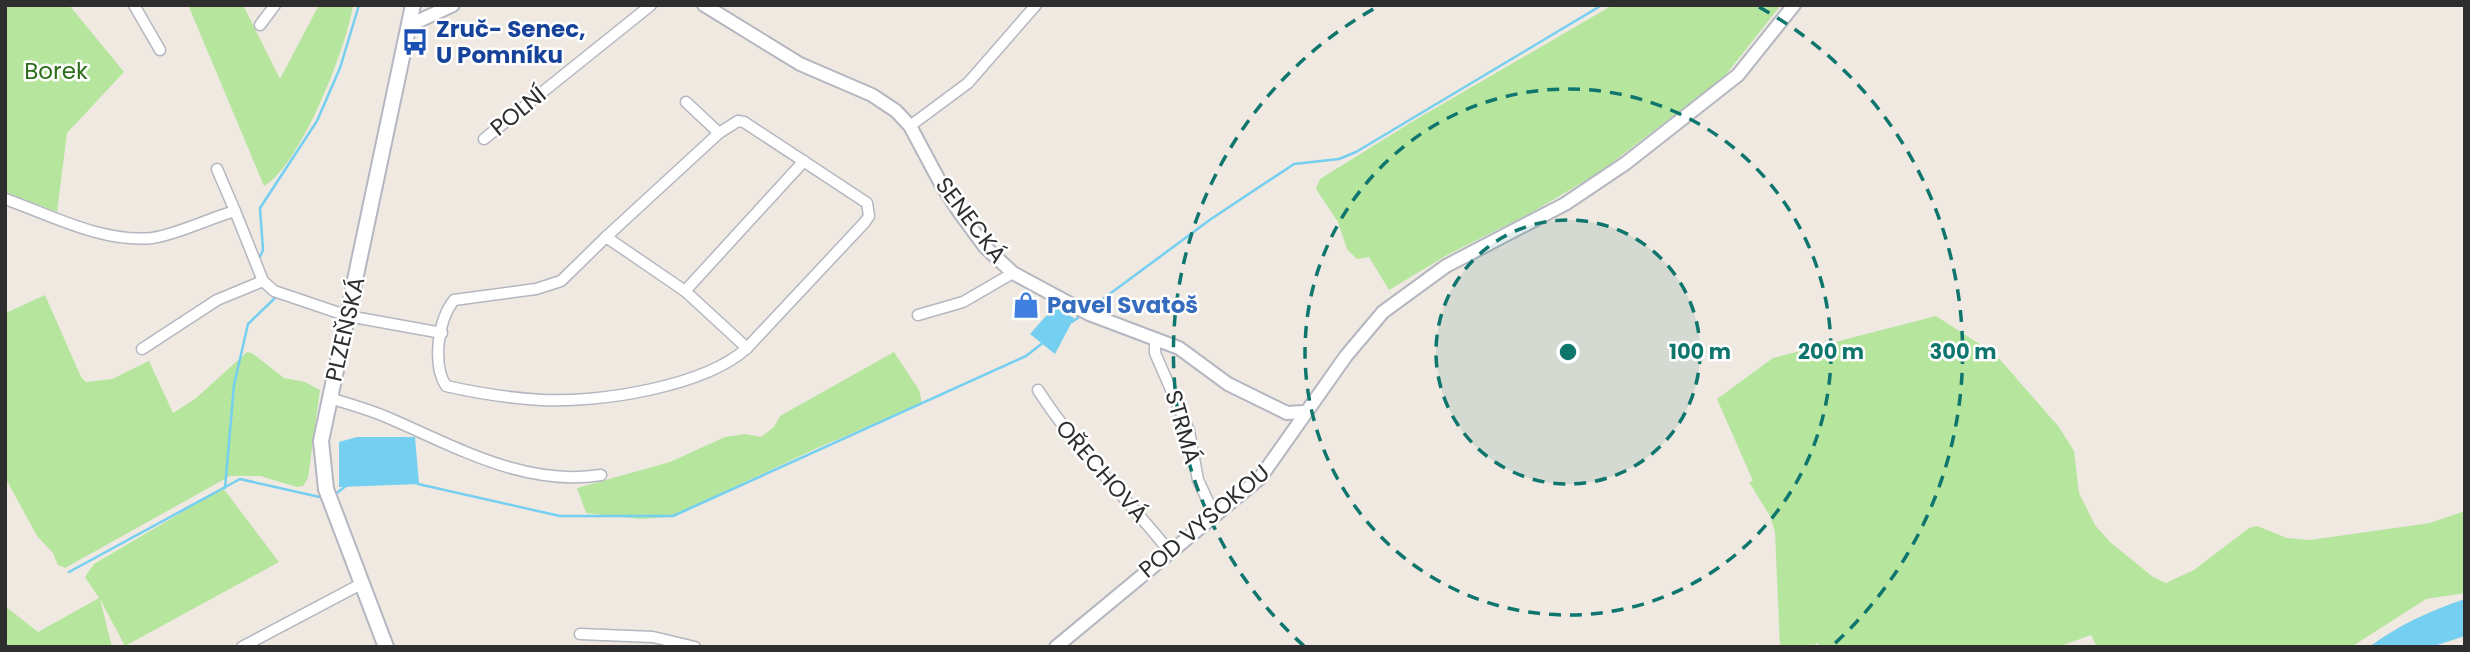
<svg xmlns="http://www.w3.org/2000/svg" width="2470" height="652" viewBox="0 0 2470 652" font-family="Poppins,sans-serif">
<style>
.green{fill:#b6e59e}
.water{fill:#75cff0}
.lines{fill:none;stroke-linecap:round;stroke-linejoin:round}
.stream{stroke:#75cff0;stroke-width:2.5}
.minor-casing{stroke:#b4b7c1;stroke-width:13}
.tertiary-casing{stroke:#b4b7c1;stroke-width:16}
.secondary-casing{stroke:#b4b7c1;stroke-width:18}
.minor{stroke:#fff;stroke-width:10}
.tertiary{stroke:#fff;stroke-width:12}
.secondary{stroke:#fff;stroke-width:14}
.ring{fill:none;stroke:#0f766e;stroke-width:3.5;stroke-dasharray:12 9}
.labels{text-anchor:middle;dominant-baseline:central;stroke-width:5;stroke-linejoin:round;paint-order:stroke}
.transit-label{font-size:23px;font-weight:bold;fill:#164399;stroke:#fff;text-anchor:start}
.park-label{font-size:23px;fill:#2c6e1b;stroke:#fff}
.street-label{font-size:23px;fill:#2e2e2e;stroke:#fff}
.shop-label{font-size:23px;font-weight:bold;fill:#366cbe;stroke:#fff;text-anchor:start}
.centre{fill:#0f766e;stroke:#fff;stroke-width:3.5}
.ring-label{font-size:21px;text-anchor:middle;font-weight:bold;fill:#0f766e;stroke:#fff;stroke-width:5;stroke-linejoin:round;paint-order:stroke}
</style>
<rect width="100%" height="100%" fill="#efe9e1"/>
<g class="green">
<path d="M 5,5 L 69,5 L 124,72 L 67,133 L 57,212 L 5,192 Z"/>
<path d="M 193,5 L 243,5 L 280,79 L 319,5 L 353,5 C 347,47 300,166 264,186 L 189,7 Z"/>
<path d="M 1613,5 L 1781,5 L 1724,77 L 1600,172 L 1529,214 L 1449,254 L 1389,290 L 1369,257 L 1357,259 L 1347,249 L 1338,222 L 1316,189 L 1320,179 L 1415,120 Z"/>
<path d="M 45,295 L 81,377 L 86,382 L 112,379 L 149,361 L 173,413 L 195,399 L 247,352 L 252,353 L 284,378 L 305,382 L 320,390 L 308,478 L 303,486 L 297,487 L 260,476 L 230,476 L 65,568 L 58,565 L 53,553 L 37,536 L 5,477 L 5,308 L 8,312 Z"/>
<path d="M 1936,316 L 1995,354 L 2059,427 L 2074,451 L 2079,493 L 2095,525 L 2110,542 L 2153,577 L 2166,583 L 2194,570 L 2249,528 L 2257,526 L 2287,538 L 2310,540 L 2430,523 L 2465,511 L 2465,593 L 2426,599 L 2351,647 L 2097,647 L 2091,635 L 2058,647 L 1819,647 L 1818,643 L 1810,647 L 1780,647 L 1775,532 L 1770,516 L 1749,482 L 1753,481 L 1717,399 L 1773,358 Z"/>
<path d="M 894,352 L 919,390 L 922,403 L 815,449 L 671,517 L 640,519 L 586,513 L 577,488 L 670,462 L 725,437 L 745,434 L 761,437 L 774,427 L 780,416 Z"/>
<path d="M 223,488 L 279,562 L 125,646 L 100,599 L 112,647 L 5,647 L 5,606 L 38,632 L 99,598 L 85,577 L 94,564 Z"/>
</g>
<g class="water">
<path d="M 1054,307 L 1074,318 L 1055,354 L 1030,334 Z"/>
<path d="M 357,437 L 415,437 L 419,484 L 339,487 L 339,442 Z"/>
<path d="M 2465,599 L 2465,636 L 2431,647 L 2369,647 C 2399,625 2429,611 2465,599 Z"/>
</g>
<g class="lines">
<g class="stream">
<path d="M 259,259 L 263,250 L 260,208 L 317,121 L 340,68 L 359,5"/>
<path d="M 1092,307 L 1211,219 L 1294,164 L 1339,159 L 1356,152 L 1602,5"/>
<path d="M 1072,322 L 1079,317"/>
<path d="M 418,484 L 560,516 L 673,516 L 1026,356 L 1044,342"/>
<path d="M 225,488 L 234,385 L 248,324 L 275,298 L 273,295"/>
<path d="M 333,496 L 347,485"/>
<path d="M 69,572 L 240,479 L 324,498"/>
</g>
<defs>
<g id="minor">
<path d="M 134,5 L 160,50"/>
<path d="M 260,25 L 275,5"/>
<path d="M 686,102 L 719,133"/>
<path d="M 910,126 L 968,83 L 1036,5"/>
<path d="M 484,139 L 651,5"/>
<path d="M 217,169 L 235,211"/>
<path d="M 5,199 C 51,215 102,243 152,238 C 176,235 210,218 235,211 L 263,281 L 274,291 L 348,316 L 442,333"/>
<path d="M 606,237 L 685,291 L 747,348 C 704,387 598,403 541,400 C 509,398 477,393 446,386 C 432,364 438,320 454,300 L 536,289 L 561,281 Z"/>
<path d="M 606,237 L 719,133 L 738,121 L 744,122 L 867,203 L 869,216 L 865,222 L 747,348"/>
<path d="M 685,291 L 804,161"/>
<path d="M 918,315 L 963,302 L 1013,273"/>
<path d="M 1155,340 L 1155,353 L 1189,431 L 1198,480 L 1214,514"/>
<path d="M 142,349 L 217,300 L 263,281"/>
<path d="M 1038,390 C 1075,448 1126,497 1169,551"/>
<path d="M 329,398 C 350,404 371,410 391,419 C 458,448 526,487 601,475"/>
<path d="M 580,634 L 653,637 L 695,647"/>
<path d="M 242,647 L 361,584"/>
</g>
<g id="tertiary">
<path d="M 704,5 L 800,64 L 872,95 L 896,111 L 910,126 L 941,184 L 960,213 L 985,247 L 1013,273 L 1089,314 L 1179,348 L 1228,384 L 1287,413 L 1304,412"/>
<path d="M 410,25 L 453,5"/>
<path d="M 1056,647 L 1260,478 L 1346,356 L 1383,312 L 1446,266 L 1565,204 L 1626,163 L 1738,75 L 1794,5"/>
</g>
<path id="secondary" d="M 386,647 L 326,489 L 321,441 L 413,5"/>
</defs>
<use href="#minor" class="minor-casing"/>
<use href="#tertiary" class="tertiary-casing"/>
<use href="#secondary" class="secondary-casing"/>
<use href="#minor" class="minor"/>
<use href="#tertiary" class="tertiary"/>
<use href="#secondary" class="secondary"/>
</g>
<circle cx="1568" cy="352" r="132" fill="#0f766e" fill-opacity=".12"/>
<g class="ring">
<circle cx="1568" cy="352" r="132"/>
<circle cx="1568" cy="352" r="263"/>
<path d="M1304 646A395 395 0 0 1 1377 7M1759 7A395 395 0 0 1 1832 646"/>
</g>
<defs>
<symbol id="bus-bare" viewBox="-9 -9 18 18"><path d="M-5-6H5V4H4V6H2V4H-2V6H-4V4H-5ZM-3.5-4V0h7V-4ZM-3.5 1.2v1.5H-2V1.2ZM2 1.2v1.5H3.5V1.2Z" fill="#1a4fb4" stroke="#fff" stroke-width="2.5" paint-order="stroke"/></symbol>
<symbol id="shop-bare" viewBox="-9 -9 18 18"><path d="M-5-2.5h2.3a2.7 3.5 0 0 1 5.4 0H5L5.5 6h-11ZM-1.5-2.5h3a1.5 2.3 0 0 0-3 0Z" fill="#3f7fe0" stroke="#fff" stroke-width="2.5" paint-order="stroke"/></symbol>
</defs>
<g fill-rule="evenodd">
<use href="#bus-bare" x="396" y="23" width="38" height="38"/>
<use href="#shop-bare" x="1007" y="286" width="38" height="38"/>
</g>
<g class="labels">
<g class="transit-label">
<text x="436" y="29">Zruč- Senec,<tspan x="436" dy="26">U Pomníku</tspan></text>
</g>
<g class="park-label">
<text x="56" y="71">Borek</text>
</g>
<g class="street-label">
<text transform="translate(518 111) rotate(-39)">POLNÍ</text>
<text transform="translate(971 220) rotate(53)">SENECKÁ</text>
<text transform="translate(345 329) rotate(-77)">PLZEŇSKÁ</text>
<text transform="translate(1183 427) rotate(74)">STRMÁ</text>
<text transform="translate(1102 471) rotate(49)">OŘECHOVÁ</text>
<text transform="translate(1204 521) rotate(-40)">POD VYSOKOU</text>
</g>
<g class="shop-label">
<text x="1047" y="305">Pavel Svatoš</text>
</g>
</g>
<circle cx="1568" cy="352" r="10" class="centre"/>
<g class="ring-label">
<text x="1700" y="359">100 m</text>
<text x="1831" y="359">200 m</text>
<text x="1963" y="359">300 m</text>
</g>
<rect width="2470" height="652" fill="none" stroke="#2e2e2e" stroke-width="14"/>
</svg>
